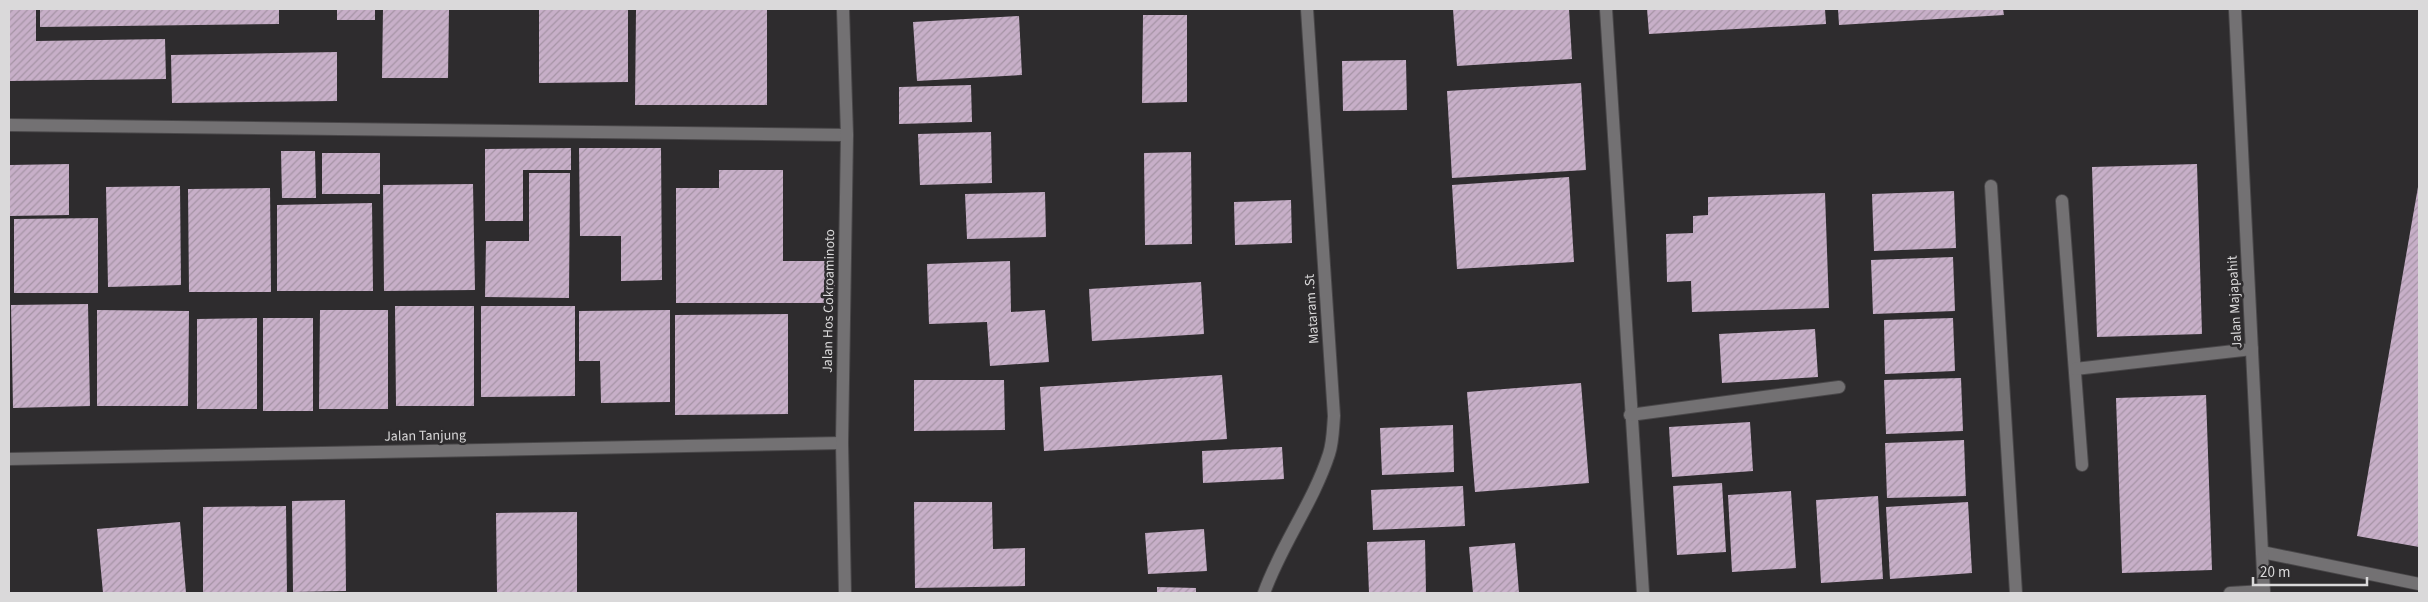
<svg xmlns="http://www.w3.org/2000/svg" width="2428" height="602" viewBox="0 0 2428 602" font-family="'Source Sans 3',sans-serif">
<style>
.building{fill:url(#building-hatch)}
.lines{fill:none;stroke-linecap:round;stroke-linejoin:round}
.service-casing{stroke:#494749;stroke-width:14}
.minor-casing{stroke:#494749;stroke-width:14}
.tertiary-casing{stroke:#494749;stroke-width:14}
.service{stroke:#737173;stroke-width:12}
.minor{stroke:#737173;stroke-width:12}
.tertiary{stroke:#737173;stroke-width:12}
.labels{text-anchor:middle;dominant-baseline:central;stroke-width:5;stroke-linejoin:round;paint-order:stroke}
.street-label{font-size:14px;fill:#dad9da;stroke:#2e2c2e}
</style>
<defs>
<pattern id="building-hatch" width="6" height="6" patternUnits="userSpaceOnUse" patternTransform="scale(1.25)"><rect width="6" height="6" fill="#c7afc8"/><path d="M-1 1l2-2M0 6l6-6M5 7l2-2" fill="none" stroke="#a694a6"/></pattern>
</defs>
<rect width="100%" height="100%" fill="#2e2c2e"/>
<g class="building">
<path d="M 9,9 L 36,9 L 36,41 L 165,39 L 166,79 L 9,81 Z"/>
<path d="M 40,9 L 279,9 L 279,24 L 40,27 Z"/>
<rect x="337" y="9" width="38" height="11"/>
<path d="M 383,9 L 449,9 L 448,78 L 382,78 Z"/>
<path d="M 539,9 L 628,9 L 628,82 L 539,83 Z"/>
<path d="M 636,9 L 767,9 L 767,105 L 635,105 Z"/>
<path d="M 1453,9 L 1569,9 L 1572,59 L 1457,66 Z"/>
<path d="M 1647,9 L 1825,9 L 1826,24 L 1649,34 Z"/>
<path d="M 1838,9 L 2003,9 L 2004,15 L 1839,25 Z"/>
<path d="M 1143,15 L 1187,15 L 1187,102 L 1142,103 Z"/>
<path d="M 1019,16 L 1022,75 L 917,81 L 913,22 Z"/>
<path d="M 337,52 L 337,101 L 172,103 L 171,55 Z"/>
<path d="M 1406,60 L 1407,110 L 1343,111 L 1342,61 Z"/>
<path d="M 1581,83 L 1586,170 L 1452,178 L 1447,91 Z"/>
<path d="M 971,85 L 972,122 L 899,124 L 899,87 Z"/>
<path d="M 991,132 L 992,183 L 920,185 L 918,134 Z"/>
<path d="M 571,148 L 571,170 L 523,170 L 523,221 L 485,221 L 485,149 Z"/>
<path d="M 579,148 L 661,148 L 662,280 L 621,281 L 621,236 L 580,236 Z"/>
<path d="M 281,151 L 315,151 L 316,198 L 282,198 Z"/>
<path d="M 1191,152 L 1192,244 L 1145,245 L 1144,153 Z"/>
<rect x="322" y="153" width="58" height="41"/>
<path d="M 69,164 L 69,215 L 10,216 L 10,165 Z"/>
<path d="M 2197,164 L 2202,334 L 2097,337 L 2092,167 Z"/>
<path d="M 719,170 L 783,170 L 783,261 L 835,261 L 835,303 L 676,303 L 676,188 L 719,188 Z"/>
<path d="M 529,173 L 570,173 L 569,298 L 485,297 L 486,241 L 529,241 Z"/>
<path d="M 1569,177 L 1574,262 L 1457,269 L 1452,185 Z"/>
<path d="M 473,184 L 475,290 L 384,291 L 383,185 Z"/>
<path d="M 180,186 L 181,285 L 108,287 L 106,187 Z"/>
<path d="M 2418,187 L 2419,187 L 2419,547 L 2357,536 Z"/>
<path d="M 270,188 L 271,292 L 189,292 L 188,189 Z"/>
<path d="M 1954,191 L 1956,248 L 1874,251 L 1872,194 Z"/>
<path d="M 1045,192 L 1046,237 L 967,239 L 965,194 Z"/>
<path d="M 1825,193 L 1829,308 L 1692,312 L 1691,281 L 1667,282 L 1666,234 L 1693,233 L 1693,216 L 1708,215 L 1708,197 Z"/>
<path d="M 1291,200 L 1292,243 L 1235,245 L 1234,202 Z"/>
<path d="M 372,203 L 373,291 L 277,291 L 277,205 Z"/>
<path d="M 98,218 L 98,293 L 14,293 L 14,219 Z"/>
<path d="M 1953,257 L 1955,311 L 1873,314 L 1871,260 Z"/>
<path d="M 1010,261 L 1011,312 L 1045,310 L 1049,362 L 990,366 L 987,322 L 929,324 L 927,264 Z"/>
<path d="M 1201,282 L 1204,334 L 1092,341 L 1089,289 Z"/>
<path d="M 88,304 L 90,406 L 13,408 L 11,305 Z"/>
<path d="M 395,306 L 474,306 L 474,406 L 396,406 Z"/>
<path d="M 481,306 L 575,306 L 575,396 L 481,397 Z"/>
<path d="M 97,310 L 189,311 L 188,406 L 97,406 Z"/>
<path d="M 320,310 L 388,310 L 388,409 L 319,409 Z"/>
<path d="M 670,310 L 670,402 L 601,403 L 600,361 L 579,361 L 579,311 Z"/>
<path d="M 788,314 L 788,414 L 675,415 L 675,315 Z"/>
<path d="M 257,318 L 257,409 L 197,409 L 197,319 Z"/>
<rect x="263" y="318" width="50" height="93"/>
<path d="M 1953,318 L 1955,371 L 1885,374 L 1884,320 Z"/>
<path d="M 1815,329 L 1818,377 L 1722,383 L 1719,334 Z"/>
<path d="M 1222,375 L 1227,439 L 1044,451 L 1040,387 Z"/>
<path d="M 1961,378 L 1963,431 L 1886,434 L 1884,380 Z"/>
<path d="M 914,380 L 1004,380 L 1005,430 L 914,431 Z"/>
<path d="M 1581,383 L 1589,483 L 1475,492 L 1467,392 Z"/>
<path d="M 2206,395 L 2212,570 L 2122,573 L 2116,398 Z"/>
<path d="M 1750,422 L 1753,471 L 1672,477 L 1669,427 Z"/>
<path d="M 1453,425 L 1454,472 L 1382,475 L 1380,428 Z"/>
<path d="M 1964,440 L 1966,496 L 1887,498 L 1885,443 Z"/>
<path d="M 1282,447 L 1284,479 L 1203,483 L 1202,451 Z"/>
<path d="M 1722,483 L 1726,552 L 1677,555 L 1673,486 Z"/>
<path d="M 1463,486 L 1465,526 L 1373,530 L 1371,490 Z"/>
<path d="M 1791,491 L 1796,568 L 1732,572 L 1728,495 Z"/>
<path d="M 1878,496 L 1883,579 L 1821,583 L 1816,500 Z"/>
<path d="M 345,500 L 346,591 L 293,592 L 292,501 Z"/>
<path d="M 914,502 L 992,502 L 993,549 L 1025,548 L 1025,586 L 915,588 Z"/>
<path d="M 1968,502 L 1972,573 L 1890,579 L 1886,507 Z"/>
<path d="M 286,506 L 287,593 L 203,593 L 203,507 Z"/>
<path d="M 577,512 L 577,593 L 497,593 L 496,513 Z"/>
<path d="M 180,522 L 186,593 L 103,593 L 97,529 Z"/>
<path d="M 1204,529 L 1207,571 L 1148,574 L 1145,533 Z"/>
<path d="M 1425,540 L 1426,593 L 1369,593 L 1367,542 Z"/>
<path d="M 1515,543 L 1519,593 L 1473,593 L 1469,547 Z"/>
<path d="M 1157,587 L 1196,588 L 1196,593 L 1157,593 Z"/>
</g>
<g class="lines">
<defs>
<g id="service">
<path d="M 2062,201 L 2082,465"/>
<path d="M 2075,369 L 2252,349"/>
<path d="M 2262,552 L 2419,584"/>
</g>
<g id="minor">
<path d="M 1606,9 L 1643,593"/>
<path d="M 2235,9 L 2264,593"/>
<path d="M 9,125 L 847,135"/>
<path d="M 1991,186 L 2016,593"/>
<path d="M 1630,415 L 1839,387"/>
<path d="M 9,459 L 842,443"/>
<path d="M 1264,593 C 1281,545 1313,503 1329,454 C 1333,442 1333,428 1334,416 L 1307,9"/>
<path d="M 2230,593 L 2264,591"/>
</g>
<path id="tertiary" d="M 843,9 L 847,135 L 842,443 L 845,593"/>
</defs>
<use href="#service" class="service-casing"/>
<use href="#minor" class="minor-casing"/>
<use href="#tertiary" class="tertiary-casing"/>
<use href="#service" class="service"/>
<use href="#minor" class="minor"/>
<use href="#tertiary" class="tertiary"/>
</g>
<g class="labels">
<g class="street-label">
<text transform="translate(829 301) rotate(-89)">Jalan Hos Cokroaminoto</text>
<text transform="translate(2235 302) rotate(-93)">Jalan Majapahit</text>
<text transform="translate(1312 309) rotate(-94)">Mataram .St</text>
<text transform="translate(425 436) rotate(-1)">Jalan Tanjung</text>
</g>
</g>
<rect width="2428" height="602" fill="none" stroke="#dad9da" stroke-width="20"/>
<path d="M2253 577v8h114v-8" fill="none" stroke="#dad9da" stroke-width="2.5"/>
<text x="2260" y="577" font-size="15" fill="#dad9da" stroke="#2e2c2e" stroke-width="4" paint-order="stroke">20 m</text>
</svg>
